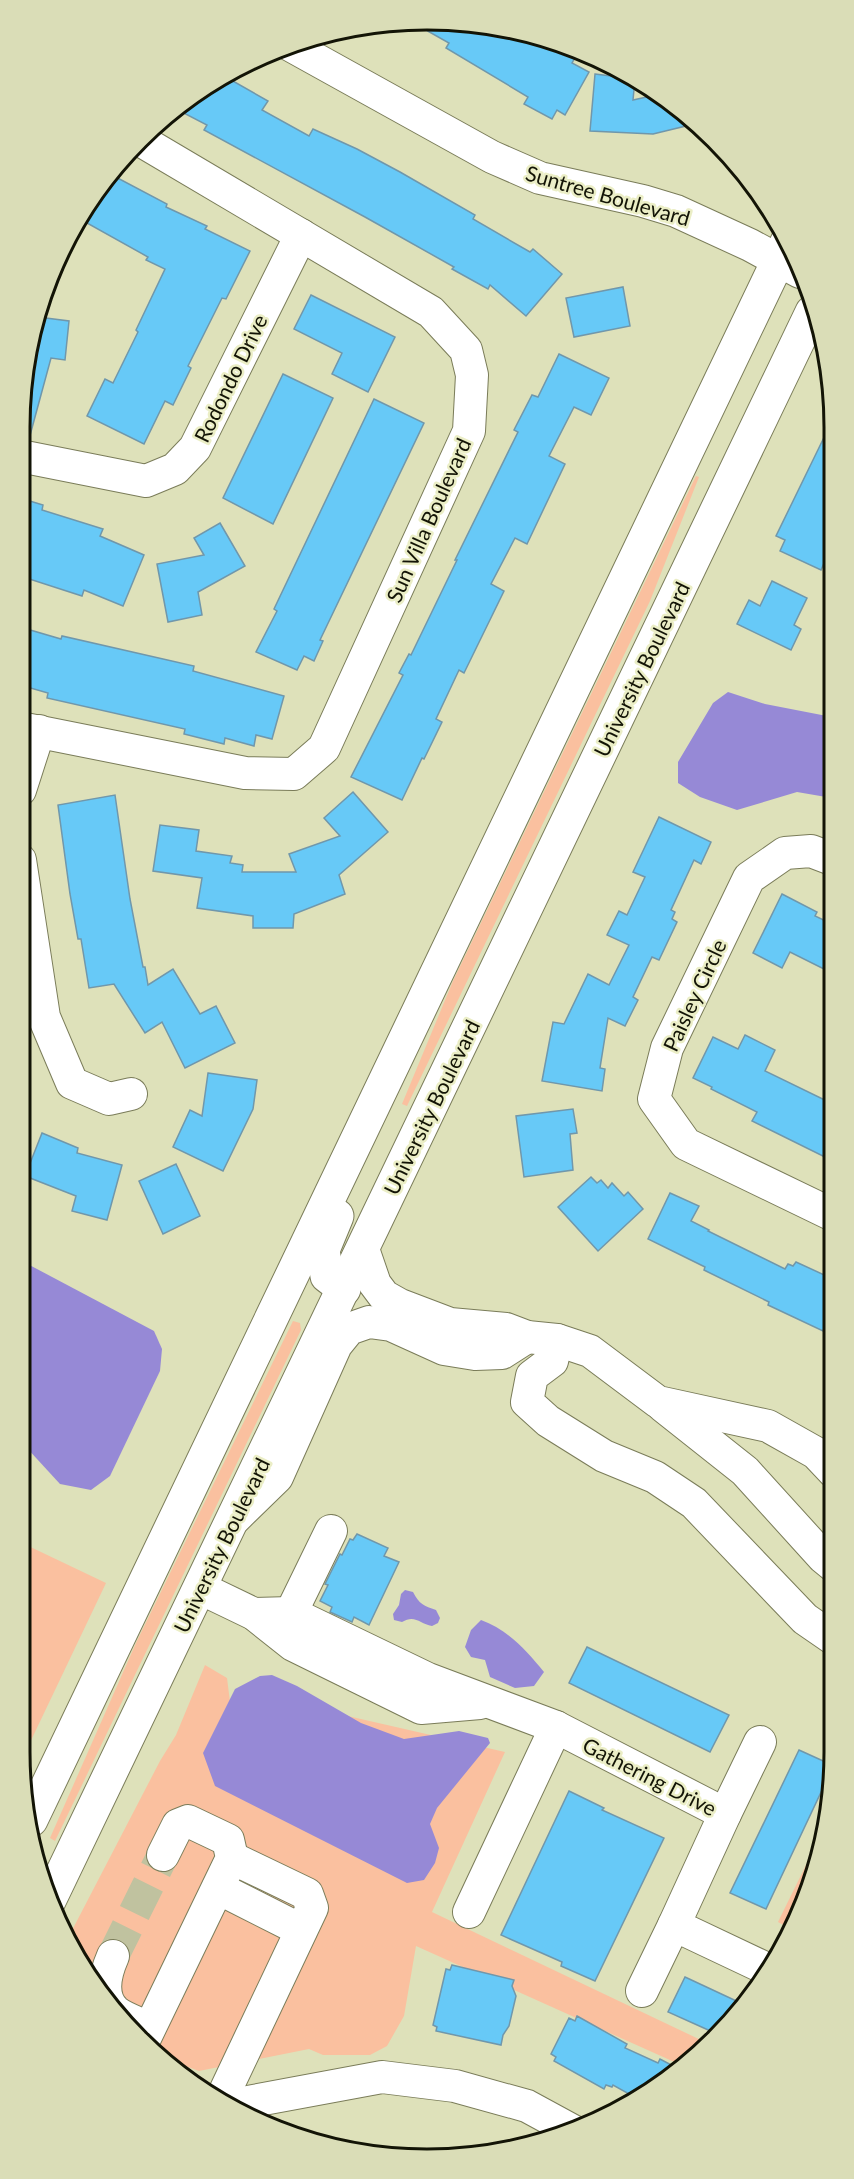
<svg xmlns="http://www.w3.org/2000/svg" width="854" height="2179" viewBox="0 0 854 2179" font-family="Lato,sans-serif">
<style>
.green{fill:#fac09f}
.water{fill:#9689d6}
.building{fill:#67c9f7;stroke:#7097ab;stroke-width:1.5}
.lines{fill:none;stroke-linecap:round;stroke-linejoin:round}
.minor-tunnel{stroke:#c0c29f;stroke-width:32;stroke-dasharray:32 16;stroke-linecap:butt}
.minor-casing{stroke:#7a7c59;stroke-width:34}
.major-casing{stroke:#7a7c59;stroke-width:35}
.minor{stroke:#fff;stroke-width:32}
.major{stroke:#fff;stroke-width:33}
.labels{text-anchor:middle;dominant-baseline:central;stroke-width:5;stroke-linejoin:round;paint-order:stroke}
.street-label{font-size:21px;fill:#131406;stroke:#ebeec6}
.rim{fill:none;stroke:#131406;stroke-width:3}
</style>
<rect width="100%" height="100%" fill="#dee1ba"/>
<g class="green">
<path d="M 696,476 L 699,477 L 650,601 L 407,1106 L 402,1104 L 453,981 Z"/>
<path d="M 293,1321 L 300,1323 L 301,1330 L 55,1841 L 50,1838 L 136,1643 Z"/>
<path d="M 20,1542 L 106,1583 L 25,1753 L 20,1751 Z"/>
<path d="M 205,1665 L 227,1678 L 230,1702 L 339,1714 L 505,1752 L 432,1912 L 705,2042 L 681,2065 L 416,1946 L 404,2016 L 387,2046 L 370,2055 L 323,2055 L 309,2049 L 199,2071 L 169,2060 L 120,2020 L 74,1955 L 67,1940 L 160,1761 L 176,1735 Z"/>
<path d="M 806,1865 L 815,1870 L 813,1883 L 789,1928 L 778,1922 Z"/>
</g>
<g class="water">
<path d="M 728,692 L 765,704 L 832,717 L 832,798 L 797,792 L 737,810 L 700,797 L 678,783 L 678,762 L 713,703 Z"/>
<path d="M 20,1260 L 154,1331 L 162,1349 L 160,1371 L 110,1476 L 91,1490 L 60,1484 L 26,1447 L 20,1435 Z"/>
<path d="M 405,1590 L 413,1592 C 419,1604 424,1606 436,1610 L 440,1618 L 438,1623 L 432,1626 C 420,1624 415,1614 402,1622 L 394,1620 L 393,1614 L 399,1605 L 401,1594 Z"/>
<path d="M 481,1620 C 507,1629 527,1651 544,1672 L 534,1686 L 515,1688 L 490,1677 L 485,1660 L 471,1657 L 465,1647 L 471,1630 Z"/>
<path d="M 272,1675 L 297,1686 L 361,1723 L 404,1739 L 459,1731 L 488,1738 L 490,1743 L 437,1808 L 430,1824 L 439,1848 L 435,1863 L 424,1880 L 407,1883 L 215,1786 L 203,1753 L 235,1689 L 260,1676 Z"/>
</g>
<g class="building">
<path d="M 410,21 L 480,23 L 533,35 L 555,48 L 557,45 L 576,56 L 572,63 L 589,72 L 565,115 L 557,110 L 552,119 L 524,104 L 528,97 L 446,48 L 449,43 Z"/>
<path d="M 595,74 L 635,79 L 633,100 L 660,94 L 694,124 L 653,134 L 590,131 Z"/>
<path d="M 224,76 L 268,101 L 262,110 L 309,136 L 313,129 L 357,149 L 400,172 L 475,215 L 473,219 L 530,252 L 533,249 L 562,274 L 526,316 L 490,285 L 488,289 L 452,269 L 454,267 L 365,217 L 204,130 L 207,125 L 174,108 Z"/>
<path d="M 110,174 L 167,204 L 166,207 L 207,226 L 205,229 L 250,251 L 226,299 L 222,298 L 188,366 L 191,368 L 173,405 L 165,401 L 144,444 L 87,416 L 105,379 L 113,383 L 138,332 L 136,330 L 165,269 L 146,260 L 148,257 L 78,218 Z"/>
<path d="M 623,287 L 630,326 L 574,337 L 566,298 Z"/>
<path d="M 311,295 L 395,337 L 368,392 L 332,374 L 342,353 L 294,329 Z"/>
<path d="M 38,317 L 69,321 L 65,360 L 51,358 L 29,439 L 20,437 L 20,427 Z"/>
<path d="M 559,354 L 609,378 L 591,415 L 574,407 L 549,456 L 565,464 L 527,544 L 515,538 L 491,584 L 504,591 L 464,673 L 459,670 L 436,719 L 442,722 L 424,759 L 422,758 L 402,800 L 351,777 L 403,675 L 399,673 L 409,654 L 411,655 L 457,560 L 455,560 L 518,432 L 514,430 L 532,395 L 538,397 Z"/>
<path d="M 283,374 L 333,398 L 273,524 L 223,498 Z"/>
<path d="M 374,399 L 424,423 L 320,640 L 323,641 L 314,661 L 304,656 L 297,670 L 256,652 L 277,611 L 274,609 Z"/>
<path d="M 831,423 L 831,547 L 821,570 L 780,551 L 785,540 L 776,536 Z"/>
<path d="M 20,498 L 43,505 L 42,510 L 103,529 L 100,536 L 144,555 L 123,606 L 84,590 L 82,596 L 20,576 Z"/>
<path d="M 220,523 L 245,566 L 198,592 L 202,615 L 168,622 L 157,564 L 204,555 L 194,538 Z"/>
<path d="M 772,581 L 807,598 L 794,625 L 801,629 L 791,650 L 737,624 L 749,600 L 760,606 Z"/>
<path d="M 20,627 L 61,639 L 62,636 L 194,666 L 193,671 L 284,696 L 272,739 L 256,735 L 254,746 L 225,738 L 224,744 L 184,734 L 185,729 L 47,698 L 48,693 L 20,685 Z"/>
<path d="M 353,792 L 388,832 L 339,875 L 345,894 L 294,914 L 293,928 L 253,928 L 253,916 L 197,908 L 202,878 L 153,871 L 160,825 L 199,830 L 196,851 L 232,856 L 230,863 L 243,865 L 242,872 L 296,872 L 289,854 L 340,836 L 324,818 Z"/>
<path d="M 115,795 L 130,899 L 143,967 L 145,967 L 148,985 L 173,969 L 200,1014 L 216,1006 L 235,1043 L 185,1068 L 162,1022 L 145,1033 L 114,984 L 89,988 L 81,939 L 78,939 L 70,894 L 58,805 Z"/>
<path d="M 659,817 L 711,842 L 701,864 L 694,860 L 671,910 L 675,912 L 672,919 L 677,922 L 659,960 L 652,957 L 633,997 L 638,1000 L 625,1026 L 608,1018 L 600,1068 L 605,1069 L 602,1091 L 542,1081 L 553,1022 L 564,1024 L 588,974 L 609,985 L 629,945 L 607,935 L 619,911 L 627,915 L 645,877 L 633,872 Z"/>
<path d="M 782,894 L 817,912 L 815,916 L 832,924 L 832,973 L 790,952 L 782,968 L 753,953 Z"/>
<path d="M 745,1035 L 775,1050 L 765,1071 L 833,1104 L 833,1161 L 752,1121 L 757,1112 L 711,1089 L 712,1087 L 693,1078 L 713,1037 L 738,1049 Z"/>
<path d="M 208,1073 L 257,1080 L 253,1109 L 223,1171 L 173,1147 L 190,1110 L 202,1116 Z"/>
<path d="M 573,1109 L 577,1133 L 570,1134 L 573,1170 L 524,1177 L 516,1116 Z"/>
<path d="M 42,1133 L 78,1148 L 77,1153 L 122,1165 L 107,1220 L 72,1211 L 76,1196 L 25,1176 Z"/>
<path d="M 176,1164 L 200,1216 L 163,1234 L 139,1181 Z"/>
<path d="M 591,1177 L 597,1183 L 601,1180 L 608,1188 L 612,1183 L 624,1196 L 628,1192 L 643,1209 L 598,1251 L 558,1207 Z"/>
<path d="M 670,1193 L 699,1206 L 691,1221 L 709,1230 L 708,1231 L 785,1269 L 788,1264 L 793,1266 L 796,1262 L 833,1279 L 833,1333 L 824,1328 L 823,1331 L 768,1305 L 769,1302 L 704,1270 L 705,1267 L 648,1239 Z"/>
<path d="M 357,1534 L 388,1548 L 384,1556 L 399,1562 L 369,1625 L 354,1617 L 352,1622 L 330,1612 L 332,1607 L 320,1601 L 328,1585 L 325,1584 L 340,1554 L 342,1555 L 350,1539 L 353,1540 Z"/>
<path d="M 587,1647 L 729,1715 L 710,1752 L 569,1683 Z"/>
<path d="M 799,1750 L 832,1765 L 831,1771 L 766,1909 L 730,1893 Z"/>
<path d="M 569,1791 L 604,1808 L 602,1810 L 664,1838 L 595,1981 L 561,1966 L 562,1962 L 501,1935 Z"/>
<path d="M 452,1965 L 514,1980 L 512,1986 L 516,1996 L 509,2026 L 503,2035 L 501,2045 L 436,2031 L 437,2027 L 433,2025 L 446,1969 L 450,1970 Z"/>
<path d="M 685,1977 L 745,2005 L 715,2033 L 668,2012 Z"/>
<path d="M 577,2016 L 627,2044 L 625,2048 L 658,2063 L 660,2059 L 677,2068 L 653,2091 L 638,2099 L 613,2085 L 612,2087 L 606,2085 L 604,2089 L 554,2061 L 556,2057 L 551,2054 L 569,2018 L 575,2021 Z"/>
</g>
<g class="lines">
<path class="minor-tunnel" d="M 113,1956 L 163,1855"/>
<defs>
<g id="minor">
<path d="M 290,45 L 492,157 L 540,178 L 643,201 L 676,211 L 750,245 L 800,272"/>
<path d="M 20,456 L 146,481 L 175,469 L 195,448 L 301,235"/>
<path d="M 20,728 L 245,773 L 294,774 L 324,748 L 469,431 L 472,375 L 466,350 L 431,312 L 140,140"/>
<path d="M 20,790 L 39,731"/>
<path d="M 832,859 L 811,851 L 785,853 L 749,878 L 667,1048 L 654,1099 L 686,1144 L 833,1215"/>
<path d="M 20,860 L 44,1017 L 72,1083 L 109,1099 L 131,1094"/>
<path d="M 363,1249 L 375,1284 L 384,1296 L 400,1305 L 450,1324 L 506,1329 L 527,1337 L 557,1340 L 590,1351 L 658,1402 L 768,1426 L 816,1453 L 834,1472"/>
<path d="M 557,1340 L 552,1361 L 532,1376 L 527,1402 L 548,1421 L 604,1456 L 655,1477 L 694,1503 L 805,1619 L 834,1639"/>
<path d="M 663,1406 L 745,1471 L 823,1557 L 834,1566"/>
<path d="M 235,1518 L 277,1477 L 336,1345 L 349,1329 L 369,1322 L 391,1325 L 444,1349 L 475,1354 L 502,1353 L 527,1337"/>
<path d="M 200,1588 L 254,1614 L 293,1645 L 421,1708 L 480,1703"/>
<path d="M 291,1613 L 331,1531"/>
<path d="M 254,1614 L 291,1613 L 428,1679 L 556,1727 L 725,1814 L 674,1925 L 767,1969"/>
<path d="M 725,1814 L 760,1742"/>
<path d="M 218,1888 L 301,1930"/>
<path d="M 469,1912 L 556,1727"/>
<path d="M 113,1956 C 106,1972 99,1996 115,2011 C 123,2018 139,2023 149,2028"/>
<path d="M 642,1991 L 674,1925"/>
<path d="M 144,2040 L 232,1858 L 228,1840 L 188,1821 L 178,1825 L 163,1855"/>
<path d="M 220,2102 L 312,1908 L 307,1894 L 232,1858"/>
<path d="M 226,2106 L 382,2077 L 455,2086 L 527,2106 L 573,2131"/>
</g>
<g id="major">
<path d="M 337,1216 L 323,1250 L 327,1276 L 344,1289"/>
<path d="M 31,1820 L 788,240"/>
<path d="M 49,1901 L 812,312"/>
</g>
</defs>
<use href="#minor" class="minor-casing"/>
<use href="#major" class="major-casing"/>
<use href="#minor" class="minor"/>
<use href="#major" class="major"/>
</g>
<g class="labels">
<g class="street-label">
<text transform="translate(608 195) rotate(16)">Suntree Boulevard</text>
<text transform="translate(230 378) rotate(-64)">Rodondo Drive</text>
<text transform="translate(428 520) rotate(-66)">Sun Villa Boulevard</text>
<text transform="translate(641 669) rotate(-64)">University Boulevard</text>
<text transform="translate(694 995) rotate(-65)">Paisley Circle</text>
<text transform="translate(431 1107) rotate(-64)">University Boulevard</text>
<text transform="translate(221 1545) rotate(-64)">University Boulevard</text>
<text transform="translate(650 1776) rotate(27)">Gathering Drive</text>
</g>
</g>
<path d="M0 0H854V2179H0ZM427 30H427A397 397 0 0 1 824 427V1752A397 397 0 0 1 427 2149H427A397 397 0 0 1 30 1752V427A397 397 0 0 1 427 30Z" fill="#daddb7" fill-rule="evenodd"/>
<path class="rim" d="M427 30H427A397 397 0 0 1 824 427V1752A397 397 0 0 1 427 2149H427A397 397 0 0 1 30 1752V427A397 397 0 0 1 427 30Z"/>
</svg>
